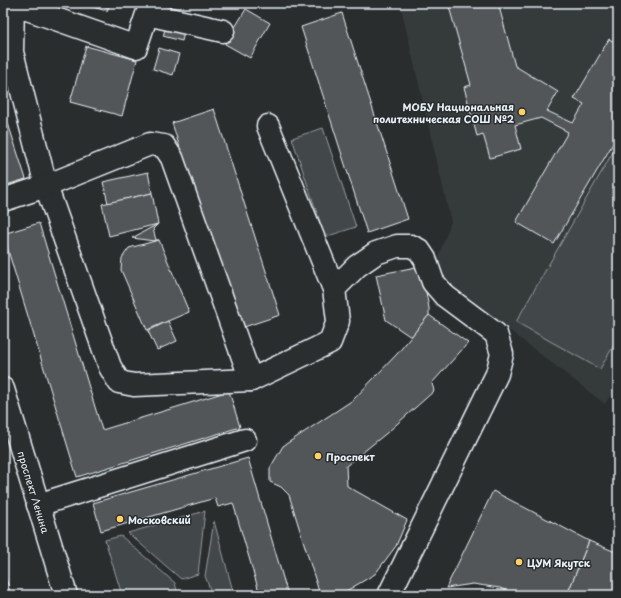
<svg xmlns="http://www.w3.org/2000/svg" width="621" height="598" viewBox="0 0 621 598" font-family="'Playpen Sans',sans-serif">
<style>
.built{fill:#363a3b}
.green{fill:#424648;stroke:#959ca0}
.building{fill:#535759;stroke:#e8f1f8}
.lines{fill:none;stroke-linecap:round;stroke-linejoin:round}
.minor-casing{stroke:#e8f1f8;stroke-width:25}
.major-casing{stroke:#e8f1f8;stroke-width:25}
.minor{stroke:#2a2d2e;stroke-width:22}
.major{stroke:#2a2d2e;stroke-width:22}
.poi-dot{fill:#ffd166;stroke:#2a2d2e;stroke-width:1.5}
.labels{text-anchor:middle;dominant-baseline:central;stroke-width:3;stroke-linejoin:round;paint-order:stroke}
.poi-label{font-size:10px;font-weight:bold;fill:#e8f1f8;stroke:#2a2d2e;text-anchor:start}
.street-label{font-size:10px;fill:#e8f1f8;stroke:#2a2d2e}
</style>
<rect width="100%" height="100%" fill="#2a2d2e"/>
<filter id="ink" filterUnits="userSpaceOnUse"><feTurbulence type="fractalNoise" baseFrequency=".025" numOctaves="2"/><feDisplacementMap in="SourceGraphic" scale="8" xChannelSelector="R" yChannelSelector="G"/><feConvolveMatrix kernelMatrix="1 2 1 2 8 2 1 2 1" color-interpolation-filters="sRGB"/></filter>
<g filter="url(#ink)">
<path class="built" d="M 400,3 L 618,3 L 618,383 L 605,404 L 433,271 L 451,222 Z"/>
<g class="green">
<path d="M 323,128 L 356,227 L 325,237 L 292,138 Z"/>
<path d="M 618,143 L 618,338 L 600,369 L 516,322 Z"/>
<path d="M 205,511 L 198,574 L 181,579 L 128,533 Z"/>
<path d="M 214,521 L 234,595 L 217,595 L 210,589 L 205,576 Z"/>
<path d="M 121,536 L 175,583 L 178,595 L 122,595 L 105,540 Z"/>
</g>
<g class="building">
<path d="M 78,3 L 110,3 L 107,11 Z"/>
<path d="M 448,3 L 498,3 L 515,66 L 558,92 L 547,111 L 573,123 L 584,104 L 574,99 L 609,39 L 618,44 L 618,135 L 554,244 L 516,222 L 568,132 L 541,118 L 515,125 L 521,149 L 490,158 L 483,134 L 477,136 L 464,87 L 471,85 Z"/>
<path d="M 246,9 L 270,23 L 250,58 L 225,44 Z"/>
<path d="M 342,13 L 408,219 L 367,233 L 301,27 Z"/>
<path d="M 167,23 L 185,28 L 182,41 L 163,36 Z"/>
<path d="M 86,46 L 137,60 L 122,116 L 70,102 Z"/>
<path d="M 159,48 L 179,54 L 173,75 L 153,69 Z"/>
<path d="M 3,108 L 26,179 L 3,186 Z"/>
<path d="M 214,109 L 280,315 L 238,329 L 172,123 Z"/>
<path d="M 148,172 L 152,193 L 108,203 L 103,182 Z"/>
<path d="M 152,193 L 158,224 L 109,236 L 102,204 Z"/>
<path d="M 39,223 L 102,430 L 229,391 L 240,427 L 77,477 L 3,234 Z"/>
<path d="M 158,224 L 153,229 L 156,240 L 159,240 L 154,241 L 132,238 Z"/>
<path d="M 159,240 L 189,312 L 147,330 L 121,270 L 122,258 L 129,248 Z"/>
<path d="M 421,266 L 429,308 L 429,315 L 411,337 L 386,320 L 376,275 Z"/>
<path d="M 429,315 L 468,343 L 432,383 L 434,391 L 389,431 L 346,466 L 347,486 L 407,520 L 396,546 L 375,574 L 343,593 L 320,595 L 289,495 L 281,487 L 270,482 L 270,468 L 283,446 L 353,400 L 397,354 Z"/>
<path d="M 168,321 L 177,341 L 157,350 L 148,331 Z"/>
<path d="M 248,458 L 288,595 L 260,595 L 233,503 L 218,507 L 215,498 L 101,531 L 93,503 Z"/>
<path d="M 493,491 L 589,541 L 567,595 L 517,595 L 500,588 L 473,584 L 446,588 Z"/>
<path d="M 589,541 L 618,553 L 618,595 L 567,595 Z"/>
<path d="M 3,570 L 7,582 L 3,583 Z"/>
<path d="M 7,582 L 11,595 L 3,595 L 3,583 Z"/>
</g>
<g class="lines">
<defs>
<g id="minor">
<path d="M 13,3 L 12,52 L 46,186 L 110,367 L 119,382 L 134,385 L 251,380"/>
<path d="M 13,4 L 136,47 L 147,14 L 223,31"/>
<path d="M 3,200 L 46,186 L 150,144 L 164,146 L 172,158 L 251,380 L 330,342 L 338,321 L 334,289 L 268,126"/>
<path d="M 334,289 L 357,266 L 376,253 L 397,246 L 411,246 L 419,250 L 425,259 L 433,282 L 445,296 L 496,334 L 502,354 L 497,374 L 389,595"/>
<path d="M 38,505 L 245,440"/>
</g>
<path id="major" d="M 3,389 L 66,595"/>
</defs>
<use href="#minor" class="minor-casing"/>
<use href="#major" class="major-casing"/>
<use href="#minor" class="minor"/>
<use href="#major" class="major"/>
</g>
</g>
<g class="poi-dot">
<circle cx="522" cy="112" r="4"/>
<circle cx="318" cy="456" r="4"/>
<circle cx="120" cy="519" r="4"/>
<circle cx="519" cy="562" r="4"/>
</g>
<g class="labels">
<g class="poi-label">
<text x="514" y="106" text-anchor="end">МОБУ Национальная<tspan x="514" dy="12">политехническая СОШ №2</tspan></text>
<text x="326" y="456">Проспект</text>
<text x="128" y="519">Московский</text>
<text x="527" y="562">ЦУМ Якутск</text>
</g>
<g class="street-label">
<text transform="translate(34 492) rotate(73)">проспект Ленина</text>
</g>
</g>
<rect width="621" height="598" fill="none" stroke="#2a2d2e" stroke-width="16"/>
<rect x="8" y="8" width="605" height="582" fill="none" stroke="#e8f1f8" stroke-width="1.5" filter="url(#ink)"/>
</svg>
